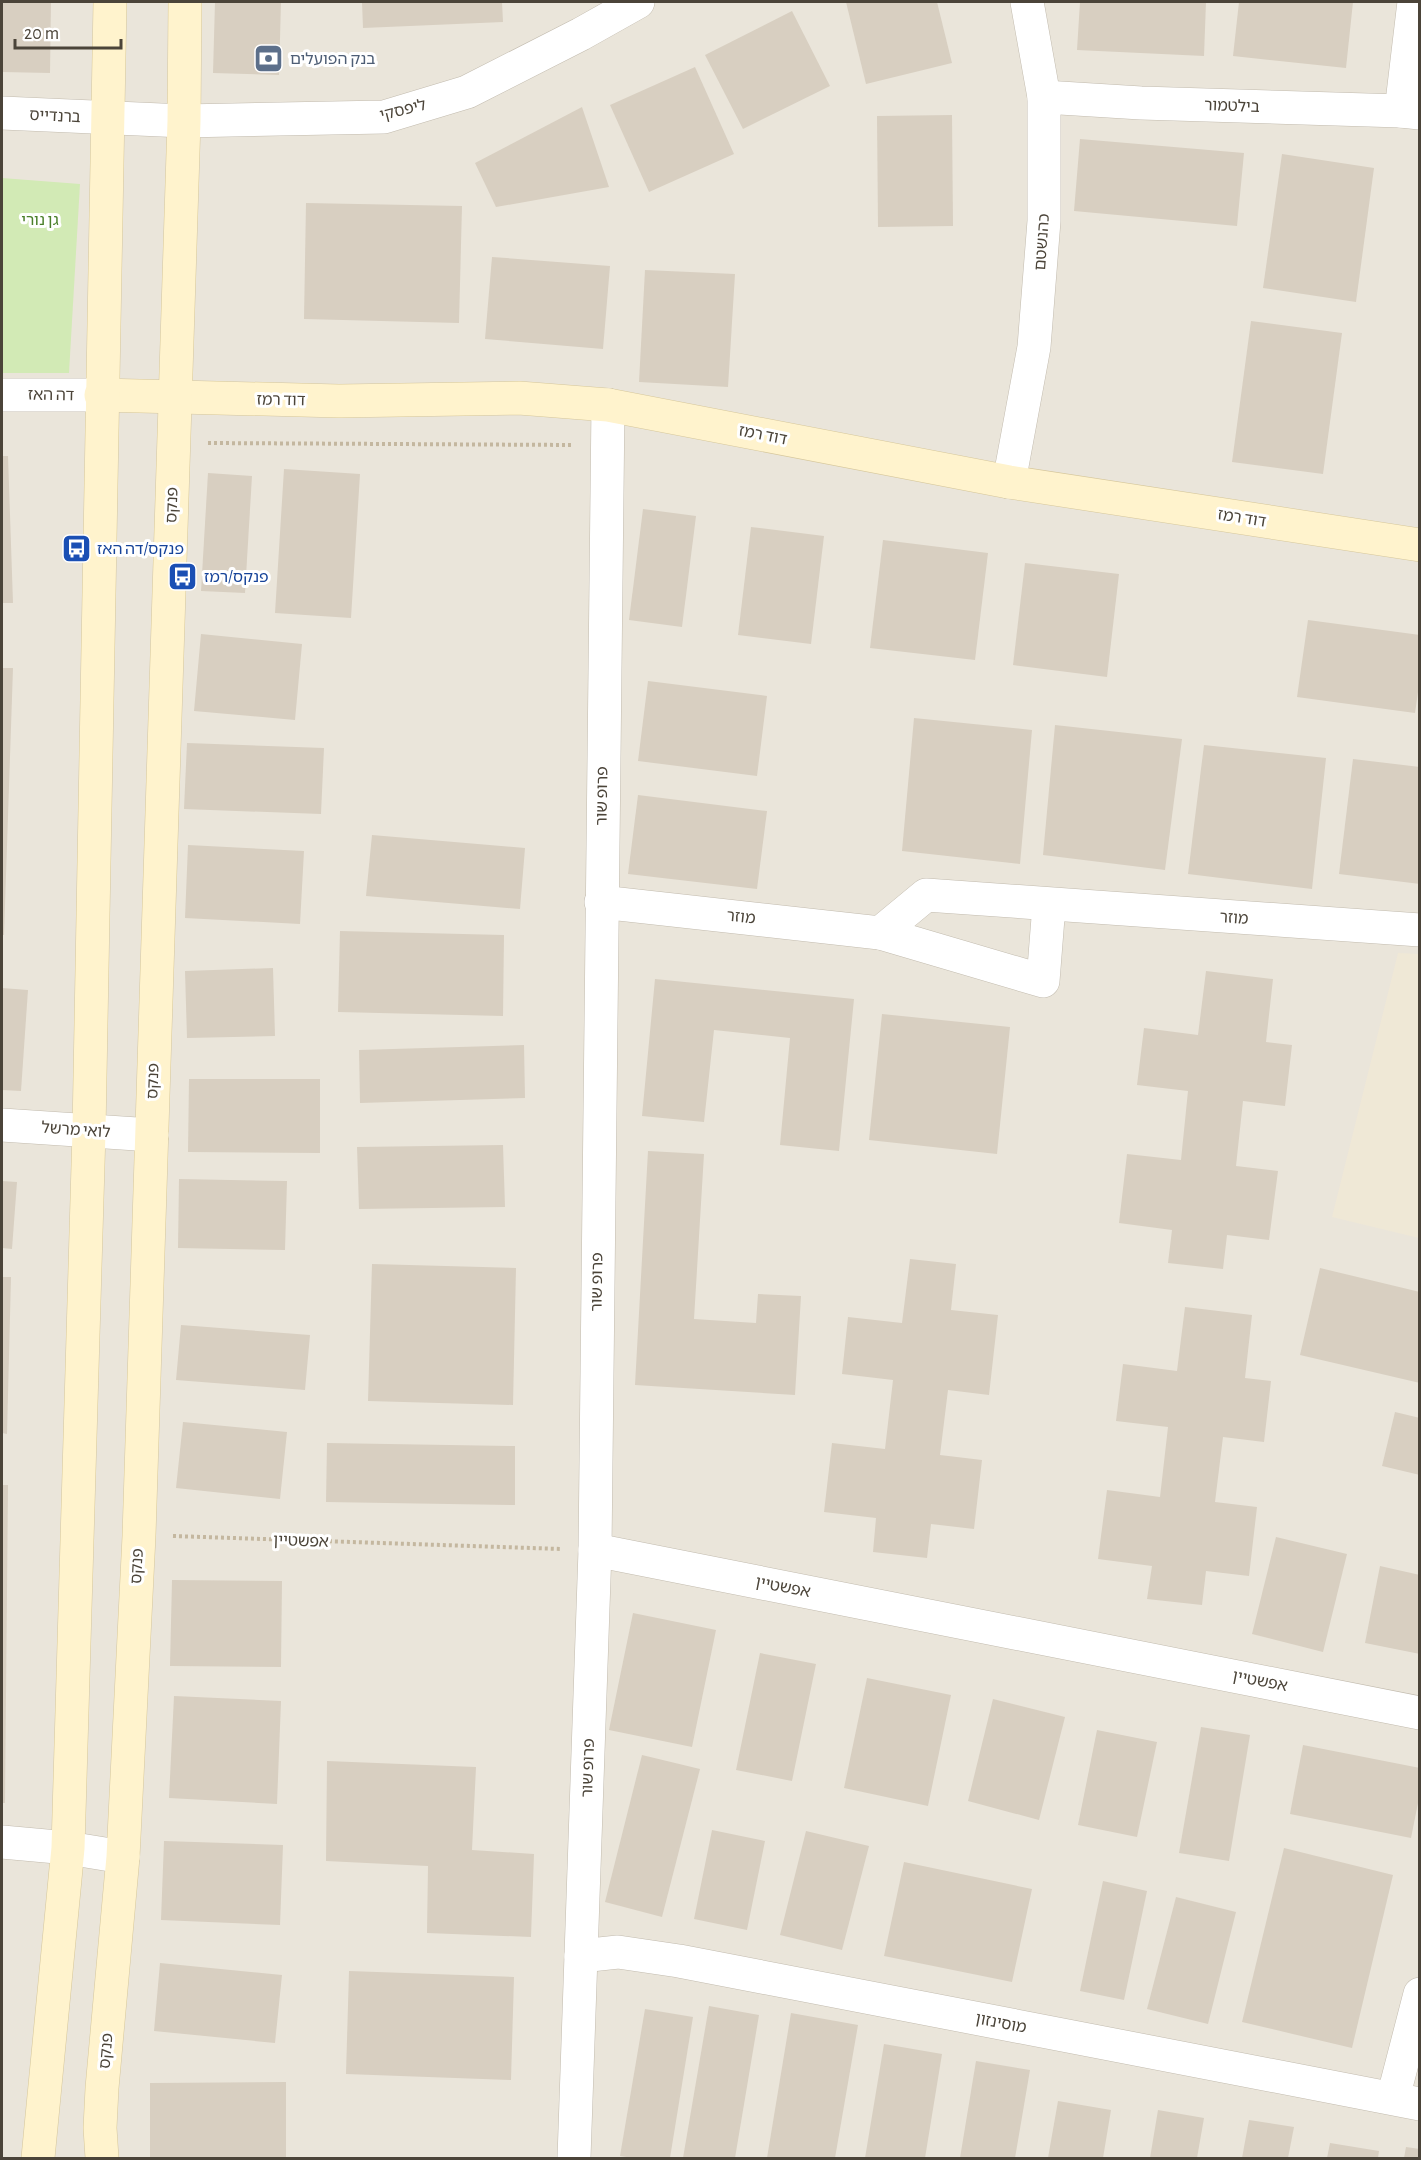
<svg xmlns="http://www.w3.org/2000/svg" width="1421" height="2160" viewBox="0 0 1421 2160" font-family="'Alegreya Sans','Noto Sans Hebrew',sans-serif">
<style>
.residential{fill:#eae5da}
.education{fill:#efe8d6}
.green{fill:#d2eab5}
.building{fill:#d8cfc1}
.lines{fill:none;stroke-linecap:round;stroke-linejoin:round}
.street-casing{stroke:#c2bbae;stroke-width:34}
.secondary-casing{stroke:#d6c79b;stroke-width:34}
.path{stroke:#c4b79f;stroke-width:4;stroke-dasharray:3 3;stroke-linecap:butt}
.street{stroke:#fff;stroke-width:33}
.secondary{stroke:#fff3cd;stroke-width:33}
.labels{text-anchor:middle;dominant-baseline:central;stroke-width:6;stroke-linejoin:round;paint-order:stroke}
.service-label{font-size:16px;fill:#4e5e75;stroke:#fff;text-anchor:start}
.street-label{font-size:16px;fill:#4b4439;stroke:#fff}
.park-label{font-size:16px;fill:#4a7f2a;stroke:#fff}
.transit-label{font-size:16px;fill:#164399;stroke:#fff;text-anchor:start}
</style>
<rect width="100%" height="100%" fill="#f6f3ec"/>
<rect class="residential" x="2" y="2" width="1417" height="2156"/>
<path class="education" d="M 1398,953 L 1419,954 L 1419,1238 L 1332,1217 Z"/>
<path class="green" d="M 2,178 L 80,184 L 69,373 L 2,373 Z"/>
<g class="building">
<path d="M 2,2 L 51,2 L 50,73 L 2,72 Z"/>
<path d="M 215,2 L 281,2 L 279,75 L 213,73 Z"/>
<path d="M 362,2 L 502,2 L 503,22 L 363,28 Z"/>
<path d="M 846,2 L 937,2 L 952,63 L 866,84 Z"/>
<path d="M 1080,2 L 1206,2 L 1204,56 L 1077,50 Z"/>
<path d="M 1239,2 L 1353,2 L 1346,68 L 1233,56 Z"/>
<path d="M 792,11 L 830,86 L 743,129 L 705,55 Z"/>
<path d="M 695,67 L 734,154 L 649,192 L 610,105 Z"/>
<path d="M 582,107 L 609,187 L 496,207 L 475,163 Z"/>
<path d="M 952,115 L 953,226 L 878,227 L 877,116 Z"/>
<path d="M 1080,139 L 1244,153 L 1237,226 L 1074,211 Z"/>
<path d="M 1282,154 L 1374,168 L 1356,302 L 1263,288 Z"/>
<path d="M 306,203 L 462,206 L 459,323 L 304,319 Z"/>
<path d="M 492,257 L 610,266 L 603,349 L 485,339 Z"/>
<path d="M 645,270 L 735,274 L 728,387 L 639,382 Z"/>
<path d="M 1251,321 L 1342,333 L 1323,474 L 1232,462 Z"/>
<path d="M 2,456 L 8,456 L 13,603 L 2,603 Z"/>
<path d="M 284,469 L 360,474 L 351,618 L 275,613 Z"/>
<path d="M 208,473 L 252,476 L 245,593 L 201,591 Z"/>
<path d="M 643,509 L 696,516 L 682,627 L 629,620 Z"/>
<path d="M 751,527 L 824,536 L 811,644 L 738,635 Z"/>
<path d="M 883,540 L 988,553 L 975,660 L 870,648 Z"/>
<path d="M 1025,563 L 1119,574 L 1107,677 L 1013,665 Z"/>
<path d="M 1308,620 L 1420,635 L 1420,678 L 1415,713 L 1297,697 Z"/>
<path d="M 201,634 L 302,644 L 295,720 L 194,711 Z"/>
<path d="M 2,668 L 13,668 L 4,935 L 2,935 Z"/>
<path d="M 648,681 L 767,696 L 757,776 L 638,761 Z"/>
<path d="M 914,718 L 1032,730 L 1020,864 L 902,851 Z"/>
<path d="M 1055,725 L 1182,739 L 1165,870 L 1043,855 Z"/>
<path d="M 187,743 L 324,748 L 321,814 L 184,809 Z"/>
<path d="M 1204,745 L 1326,758 L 1312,889 L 1188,874 Z"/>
<path d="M 1353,759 L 1420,767 L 1420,884 L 1339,874 Z"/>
<path d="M 638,795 L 767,811 L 757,889 L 628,874 Z"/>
<path d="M 372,835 L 525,848 L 520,909 L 366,896 Z"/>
<path d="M 188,845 L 304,851 L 300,924 L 185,918 Z"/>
<path d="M 340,931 L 504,935 L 503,1016 L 338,1012 Z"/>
<path d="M 273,968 L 275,1036 L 187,1038 L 185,971 Z"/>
<path d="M 1206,971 L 1273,979 L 1266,1042 L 1292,1045 L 1285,1106 L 1243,1101 L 1236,1166 L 1278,1171 L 1269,1240 L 1227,1235 L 1223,1269 L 1168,1263 L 1172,1230 L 1119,1223 L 1127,1154 L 1181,1160 L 1188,1091 L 1137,1085 L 1144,1028 L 1198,1035 Z"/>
<path d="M 655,979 L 854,999 L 839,1151 L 780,1145 L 790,1038 L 714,1030 L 704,1122 L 642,1116 Z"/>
<path d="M 2,988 L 28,990 L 21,1091 L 2,1090 Z"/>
<path d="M 882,1014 L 1010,1027 L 997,1154 L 869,1140 Z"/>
<path d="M 524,1045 L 525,1098 L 360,1103 L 359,1050 Z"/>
<path d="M 189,1079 L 320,1079 L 320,1153 L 188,1152 Z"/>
<path d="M 503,1145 L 505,1207 L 359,1209 L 357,1147 Z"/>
<path d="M 648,1151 L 704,1154 L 694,1319 L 756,1323 L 758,1294 L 801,1296 L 795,1395 L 635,1385 Z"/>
<path d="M 179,1179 L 287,1181 L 285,1250 L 178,1248 Z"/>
<path d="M 2,1181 L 17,1182 L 12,1249 L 2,1248 Z"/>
<path d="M 910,1259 L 956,1264 L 951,1310 L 998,1315 L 989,1395 L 948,1390 L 940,1455 L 982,1460 L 974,1529 L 931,1524 L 927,1558 L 873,1552 L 876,1518 L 824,1512 L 832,1443 L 885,1449 L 893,1380 L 842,1374 L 848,1317 L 902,1323 Z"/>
<path d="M 372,1264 L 516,1268 L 513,1405 L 368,1401 Z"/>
<path d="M 1320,1268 L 1420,1292 L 1420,1383 L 1300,1355 Z"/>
<path d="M 2,1277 L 11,1277 L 7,1434 L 2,1433 Z"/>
<path d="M 1185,1307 L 1252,1315 L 1245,1378 L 1271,1381 L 1264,1442 L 1223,1437 L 1215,1502 L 1257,1507 L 1249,1576 L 1206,1571 L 1202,1605 L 1147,1599 L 1152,1566 L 1098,1559 L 1107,1490 L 1160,1497 L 1168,1427 L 1116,1421 L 1123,1364 L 1177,1371 Z"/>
<path d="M 181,1325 L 310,1335 L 305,1390 L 176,1380 Z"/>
<path d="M 1395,1412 L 1420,1418 L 1420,1475 L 1382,1466 Z"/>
<path d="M 183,1422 L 287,1432 L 280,1499 L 176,1488 Z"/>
<path d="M 327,1443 L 515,1446 L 515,1505 L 326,1502 Z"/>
<path d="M 2,1485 L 8,1485 L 5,1803 L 2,1803 Z"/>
<path d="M 1276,1537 L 1347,1554 L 1323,1652 L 1252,1634 Z"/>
<path d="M 1380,1566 L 1420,1575 L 1420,1654 L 1365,1643 Z"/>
<path d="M 172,1580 L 282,1581 L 281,1667 L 170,1666 Z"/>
<path d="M 633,1613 L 716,1630 L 692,1747 L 609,1730 Z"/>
<path d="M 760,1653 L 816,1664 L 792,1781 L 736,1770 Z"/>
<path d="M 867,1678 L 951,1695 L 928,1806 L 844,1788 Z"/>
<path d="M 174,1696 L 281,1701 L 277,1804 L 169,1798 Z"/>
<path d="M 993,1699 L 1065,1717 L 1039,1820 L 968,1801 Z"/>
<path d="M 1201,1727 L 1250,1735 L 1229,1861 L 1179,1853 Z"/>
<path d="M 1097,1730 L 1157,1742 L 1137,1837 L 1078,1825 Z"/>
<path d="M 1303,1745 L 1420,1768 L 1420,1793 L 1411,1838 L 1290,1814 Z"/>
<path d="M 642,1755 L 700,1769 L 662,1917 L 605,1902 Z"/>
<path d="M 327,1761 L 476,1767 L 472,1850 L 534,1854 L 531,1937 L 427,1933 L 428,1866 L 326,1861 Z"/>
<path d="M 712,1830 L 765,1841 L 747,1930 L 694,1919 Z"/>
<path d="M 806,1831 L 869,1846 L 842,1950 L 780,1935 Z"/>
<path d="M 164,1841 L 283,1845 L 280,1925 L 161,1920 Z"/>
<path d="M 1284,1848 L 1393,1875 L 1352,2048 L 1242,2022 Z"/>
<path d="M 904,1862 L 1032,1889 L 1012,1982 L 884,1956 Z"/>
<path d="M 1103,1881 L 1147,1891 L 1124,2000 L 1080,1991 Z"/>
<path d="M 1176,1897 L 1236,1912 L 1208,2024 L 1147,2009 Z"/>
<path d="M 160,1963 L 282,1975 L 275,2043 L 154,2031 Z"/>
<path d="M 349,1971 L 514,1977 L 511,2080 L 346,2074 Z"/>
<path d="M 709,2006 L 759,2015 L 735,2158 L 683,2158 Z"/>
<path d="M 645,2009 L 693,2017 L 670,2158 L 633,2158 L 620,2156 Z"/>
<path d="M 791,2013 L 858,2025 L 835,2158 L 767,2158 Z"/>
<path d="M 884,2044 L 942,2054 L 925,2158 L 865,2158 Z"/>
<path d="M 976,2061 L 1030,2070 L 1015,2158 L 960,2158 Z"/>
<path d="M 286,2082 L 286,2158 L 150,2158 L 150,2083 Z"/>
<path d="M 1058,2101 L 1111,2110 L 1103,2158 L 1048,2158 Z"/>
<path d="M 1158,2110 L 1204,2118 L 1197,2158 L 1150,2158 Z"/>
<path d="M 1249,2120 L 1294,2127 L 1288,2158 L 1242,2158 Z"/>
<path d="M 1330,2143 L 1379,2151 L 1378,2158 L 1327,2158 Z"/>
<path d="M 1406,2147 L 1420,2149 L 1420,2158 L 1404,2158 Z"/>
</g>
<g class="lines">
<defs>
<g id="street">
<path d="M 1044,97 L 1141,103 L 1401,111 L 1420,113"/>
<path d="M 1401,111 L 1414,2"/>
<path d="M 2,113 L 184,121 L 384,117 L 467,92 L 581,34 L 638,2"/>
<path d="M 2,395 L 101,395"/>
<path d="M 1009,482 L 1034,347 L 1044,221 L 1044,97 L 1027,2"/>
<path d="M 601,902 L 880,933 L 926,895 L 1420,930"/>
<path d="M 880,933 L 1043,981 L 1049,905"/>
<path d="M 2,1125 L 152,1135"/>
<path d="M 595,1550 L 1420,1713"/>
<path d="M 2,1842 L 68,1848 L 123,1857"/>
<path d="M 581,1956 L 618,1952 L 679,1961 L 1420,2104"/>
<path d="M 1393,2098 L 1420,1994"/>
<path d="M 574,2158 L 595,1550 L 608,405"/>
</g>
<g id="secondary">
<path d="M 101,395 L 339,401 L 519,398 L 608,405 L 1009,482 L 1420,545"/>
<path d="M 38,2158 L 68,1848 L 89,1131 L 110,2"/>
<path d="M 102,2158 L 100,2128 L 102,2088 L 123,1857 L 139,1536 L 184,121 L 185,2"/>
</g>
</defs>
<use href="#street" class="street-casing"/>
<use href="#secondary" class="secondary-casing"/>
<g class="path">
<path d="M 208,443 L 573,445"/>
<path d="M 173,1536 L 561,1549"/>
</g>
<use href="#street" class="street"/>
<use href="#secondary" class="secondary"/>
</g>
<defs>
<symbol id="bank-square" viewBox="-11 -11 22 22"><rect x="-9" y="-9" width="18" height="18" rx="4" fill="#5c6f8a" stroke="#fff"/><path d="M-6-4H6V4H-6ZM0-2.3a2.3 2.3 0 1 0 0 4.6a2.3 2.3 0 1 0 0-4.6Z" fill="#fff"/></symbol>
<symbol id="bus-square" viewBox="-11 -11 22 22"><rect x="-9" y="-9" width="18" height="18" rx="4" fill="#1a4fb4" stroke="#fff"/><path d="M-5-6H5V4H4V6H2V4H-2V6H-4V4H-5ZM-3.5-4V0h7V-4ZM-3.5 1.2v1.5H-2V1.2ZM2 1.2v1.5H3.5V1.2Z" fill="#fff"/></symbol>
</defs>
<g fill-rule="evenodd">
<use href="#bank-square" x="252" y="42" width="33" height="33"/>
<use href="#bus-square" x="60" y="532" width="33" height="33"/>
<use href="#bus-square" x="166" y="560" width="33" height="33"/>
</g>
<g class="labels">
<g class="service-label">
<text x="290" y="59">בנק הפועלים</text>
</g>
<g class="street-label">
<text transform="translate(1232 106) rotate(2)">בילטמור</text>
<text transform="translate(403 110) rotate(-14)">ליפסקי</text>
<text transform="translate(55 116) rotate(3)">ברנדייס</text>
<text transform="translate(1042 242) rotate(-86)">כהנשטם</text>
<text transform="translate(51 395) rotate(1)">דה האז</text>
<text transform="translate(281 400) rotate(1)">דוד רמז</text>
<text transform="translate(763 435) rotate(11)">דוד רמז</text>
<text transform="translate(172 505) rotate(-88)">פנקס</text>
<text transform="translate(1242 518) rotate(9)">דוד רמז</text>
<text transform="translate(602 796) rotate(-89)">פרופ שור</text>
<text transform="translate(741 917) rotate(6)">מוזר</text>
<text transform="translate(1234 918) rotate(4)">מוזר</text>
<text transform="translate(153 1081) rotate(-88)">פנקס</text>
<text transform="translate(76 1130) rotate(4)">לואי מרשל</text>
<text transform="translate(597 1282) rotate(-89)">פרופ שור</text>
<text transform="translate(301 1541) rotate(2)">אפשטיין</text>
<text transform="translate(137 1566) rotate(-87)">פנקס</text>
<text transform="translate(783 1587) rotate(11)">אפשטיין</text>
<text transform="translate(1260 1681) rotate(11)">אפשטיין</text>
<text transform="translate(588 1768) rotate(-88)">פרופ שור</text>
<text transform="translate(1001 2023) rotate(11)">מוסינזון</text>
<text transform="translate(106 2051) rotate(-85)">פנקס</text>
</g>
<g class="park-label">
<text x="40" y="220">גן נורי</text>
</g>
<g class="transit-label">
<text x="97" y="549">פנקס/דה האז</text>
<text x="204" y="577">פנקס/רמז</text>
</g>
</g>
<rect width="1421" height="2160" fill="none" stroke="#4b4439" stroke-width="6"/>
<path d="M15 39v9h106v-9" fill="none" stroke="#4b4439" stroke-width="3"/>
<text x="24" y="39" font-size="18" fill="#4b4439" stroke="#ffffff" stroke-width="4.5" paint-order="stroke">20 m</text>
</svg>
